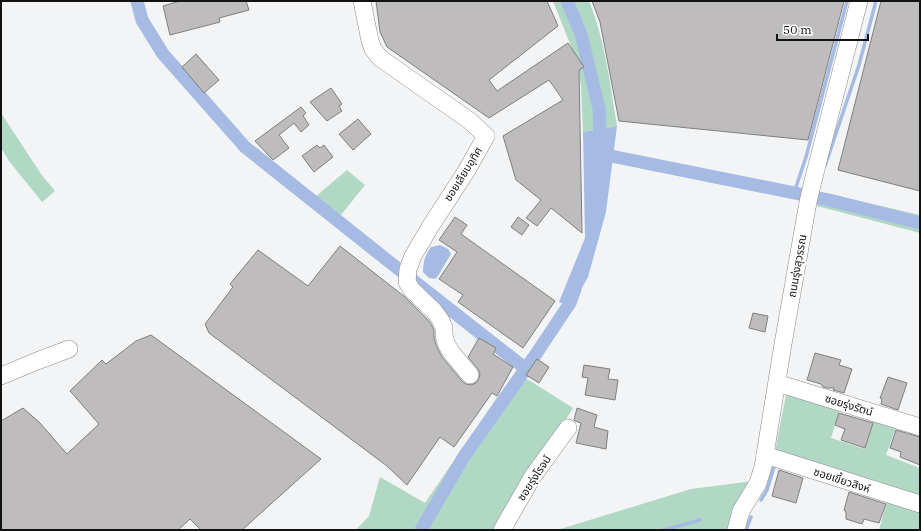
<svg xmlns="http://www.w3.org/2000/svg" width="921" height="531" viewBox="0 0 921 531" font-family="'IBM Plex Serif','Noto Sans Thai',serif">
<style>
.green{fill:#b1d8c5}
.water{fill:#a6bbe3}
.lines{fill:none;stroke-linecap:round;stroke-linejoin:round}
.stream{stroke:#a6bbe3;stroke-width:3.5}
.canal{stroke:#a6bbe3;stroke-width:13}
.building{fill:#bebcbc;stroke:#807f7e}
.minor-casing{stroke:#88898a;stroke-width:18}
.minor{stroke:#fff;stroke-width:17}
.labels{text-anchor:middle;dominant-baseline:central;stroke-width:4;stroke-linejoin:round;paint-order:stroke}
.street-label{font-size:11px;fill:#121213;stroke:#fff}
</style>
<rect width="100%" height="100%" fill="#f3f4f5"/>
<g class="green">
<path d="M 553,1 L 589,1 C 605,40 610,84 617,126 L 583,132 L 581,87 L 578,64 Z"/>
<path d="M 1,113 L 41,174 L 55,191 L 42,202 L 9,161 L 1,148 Z"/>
<path d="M 347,170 L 365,185 L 341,215 L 315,197 Z"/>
<path d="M 821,192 L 920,215 L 920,233 L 817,206 Z"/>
<path d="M 516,372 L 573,408 L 497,530 L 356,530 L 369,516 L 380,477 L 425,503 L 496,399 Z"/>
<path d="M 786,395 L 809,398 L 840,409 L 831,438 L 865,449 L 874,419 L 897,425 L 886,455 L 920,468 L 920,494 L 918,500 L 775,451 Z"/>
<path d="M 753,481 L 730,530 L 557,530 L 691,489 Z"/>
<path d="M 888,497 L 920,507 L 920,530 L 879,530 Z"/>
</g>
<g class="water">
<path d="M 617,126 L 606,212 L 588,277 L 571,307 L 559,302 L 585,238 L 583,132 Z"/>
<path d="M 440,245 L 448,249 L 451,254 L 438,276 L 435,279 L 429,278 L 423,272 C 423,262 425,255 431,247 Z"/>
</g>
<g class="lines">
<g class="stream">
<path d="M 825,166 L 859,65 L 876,1"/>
<path d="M 794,193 L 806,157 L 847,1"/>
<path d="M 761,500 L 767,490 L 774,467"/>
<path d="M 663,530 L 700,520"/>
<path d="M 746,530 L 751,517"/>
</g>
<g class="canal">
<path d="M 137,1 L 142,20 L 163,54 L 245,147 L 387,260 L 526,369"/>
<path d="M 567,1 L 581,34 L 599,109 L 600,146"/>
<path d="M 601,154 L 829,200 L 920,223"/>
<path d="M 421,530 L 463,458 L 536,354 L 570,303 L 575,289"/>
</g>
</g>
<g class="building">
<path d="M 180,1 L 246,1 L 249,10 L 219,18 L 220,22 L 170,35 L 163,6 Z"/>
<path d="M 376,1 L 547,1 L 558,26 L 489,80 L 497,91 L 568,43 L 584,67 L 579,70 L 582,233 L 551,208 L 537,226 L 526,218 L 541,200 L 516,180 L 503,136 L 563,100 L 549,80 L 489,118 L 387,47 L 380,32 Z"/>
<path d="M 592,1 L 844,1 L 808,140 L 619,121 L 600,22 Z"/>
<path d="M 881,1 L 920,1 L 920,191 L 838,170 Z"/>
<path d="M 196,54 L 219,80 L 204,93 L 182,67 Z"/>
<path d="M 331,88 L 342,104 L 339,106 L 342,111 L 327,121 L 310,102 Z"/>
<path d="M 301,107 L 306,113 L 303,116 L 309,125 L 301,132 L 294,123 L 279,135 L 289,148 L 273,160 L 255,141 Z"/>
<path d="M 358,119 L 371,134 L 353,150 L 339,134 Z"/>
<path d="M 317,145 L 320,148 L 324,145 L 333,157 L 314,172 L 302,156 Z"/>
<path d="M 455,217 L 467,225 L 461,234 L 555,301 L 523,348 L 458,302 L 463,295 L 439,279 L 457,252 L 439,240 Z"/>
<path d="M 518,217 L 529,225 L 522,235 L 511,227 Z"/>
<path d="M 340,246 L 405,297 L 426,318 L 431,324 L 434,330 L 434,337 L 436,345 L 442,357 L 462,381 L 466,384 L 472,385 L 477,382 L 479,378 L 480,374 L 478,369 L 468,357 L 479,338 L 496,348 L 493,354 L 513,367 L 497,396 L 492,393 L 454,447 L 440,437 L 407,485 L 387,466 L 209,333 L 205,324 L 233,287 L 230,284 L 258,250 L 308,286 Z"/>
<path d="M 753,313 L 768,316 L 765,332 L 749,328 Z"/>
<path d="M 151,335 L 321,459 L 242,530 L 201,530 L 190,519 L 178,530 L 1,530 L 1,421 L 23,408 L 40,423 L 67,454 L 99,424 L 70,391 L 102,360 L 106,364 L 136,341 Z"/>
<path d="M 815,353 L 841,360 L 839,365 L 852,369 L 844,393 L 833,390 L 834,388 L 827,388 L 823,387 L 821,384 L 807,380 Z"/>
<path d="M 537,359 L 549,367 L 539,383 L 526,375 Z"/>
<path d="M 584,365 L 610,369 L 608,379 L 618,380 L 615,400 L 585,395 L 588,378 L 582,377 Z"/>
<path d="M 888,377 L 907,383 L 898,410 L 881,404 L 882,399 L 880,398 Z"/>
<path d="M 577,408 L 597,415 L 594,427 L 608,431 L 606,449 L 576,443 L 581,423 L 575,421 L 574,420 Z"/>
<path d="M 839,413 L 873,423 L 865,448 L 841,440 L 845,429 L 835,425 Z"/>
<path d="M 896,430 L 920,437 L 920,465 L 900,457 L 901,452 L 890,448 Z"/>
<path d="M 779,470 L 803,478 L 796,503 L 772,496 Z"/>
<path d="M 849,492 L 886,504 L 879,523 L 864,519 L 862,524 L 846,519 L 846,512 L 844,510 Z"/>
</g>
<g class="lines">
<defs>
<g id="minor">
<path d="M 362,1 L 370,41 L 373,49 L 380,58 L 470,121 L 486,136 L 467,170 L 430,227 L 413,256 L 408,269 L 407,282 L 412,290 L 434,311 L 440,319 L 444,328 L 444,335 L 446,343 L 451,352 L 470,375"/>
<path d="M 1,376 L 37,361 L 69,349"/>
<path d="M 777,383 L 920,427"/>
<path d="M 765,455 L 920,504"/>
<path d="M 502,530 L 533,476 L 568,428"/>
<path d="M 736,530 L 741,511 L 758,483 L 763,467 L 783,344 L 808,202 L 812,185 L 859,1"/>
</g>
</defs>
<use href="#minor" class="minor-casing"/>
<use href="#minor" class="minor"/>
</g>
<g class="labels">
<g class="street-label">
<text transform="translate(463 174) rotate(-58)">ซอยเลียบอุทิศ</text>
<text transform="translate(797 266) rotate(-80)">ถนนรุ่งสุวรรณ</text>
<text transform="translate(849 405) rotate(17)">ซอยรุ่งรัตน์</text>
<text transform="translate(534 478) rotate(-57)">ซอยรุ่งโรจน์</text>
<text transform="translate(842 480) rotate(18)">ซอยเขี้ยวสิงห์</text>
</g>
</g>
<rect width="921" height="531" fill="none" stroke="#121213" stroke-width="4"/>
<path d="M777 34v6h91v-6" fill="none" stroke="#121213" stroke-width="2"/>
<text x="783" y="34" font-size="12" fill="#121213" stroke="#ffffff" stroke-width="3" paint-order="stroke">50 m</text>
</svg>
